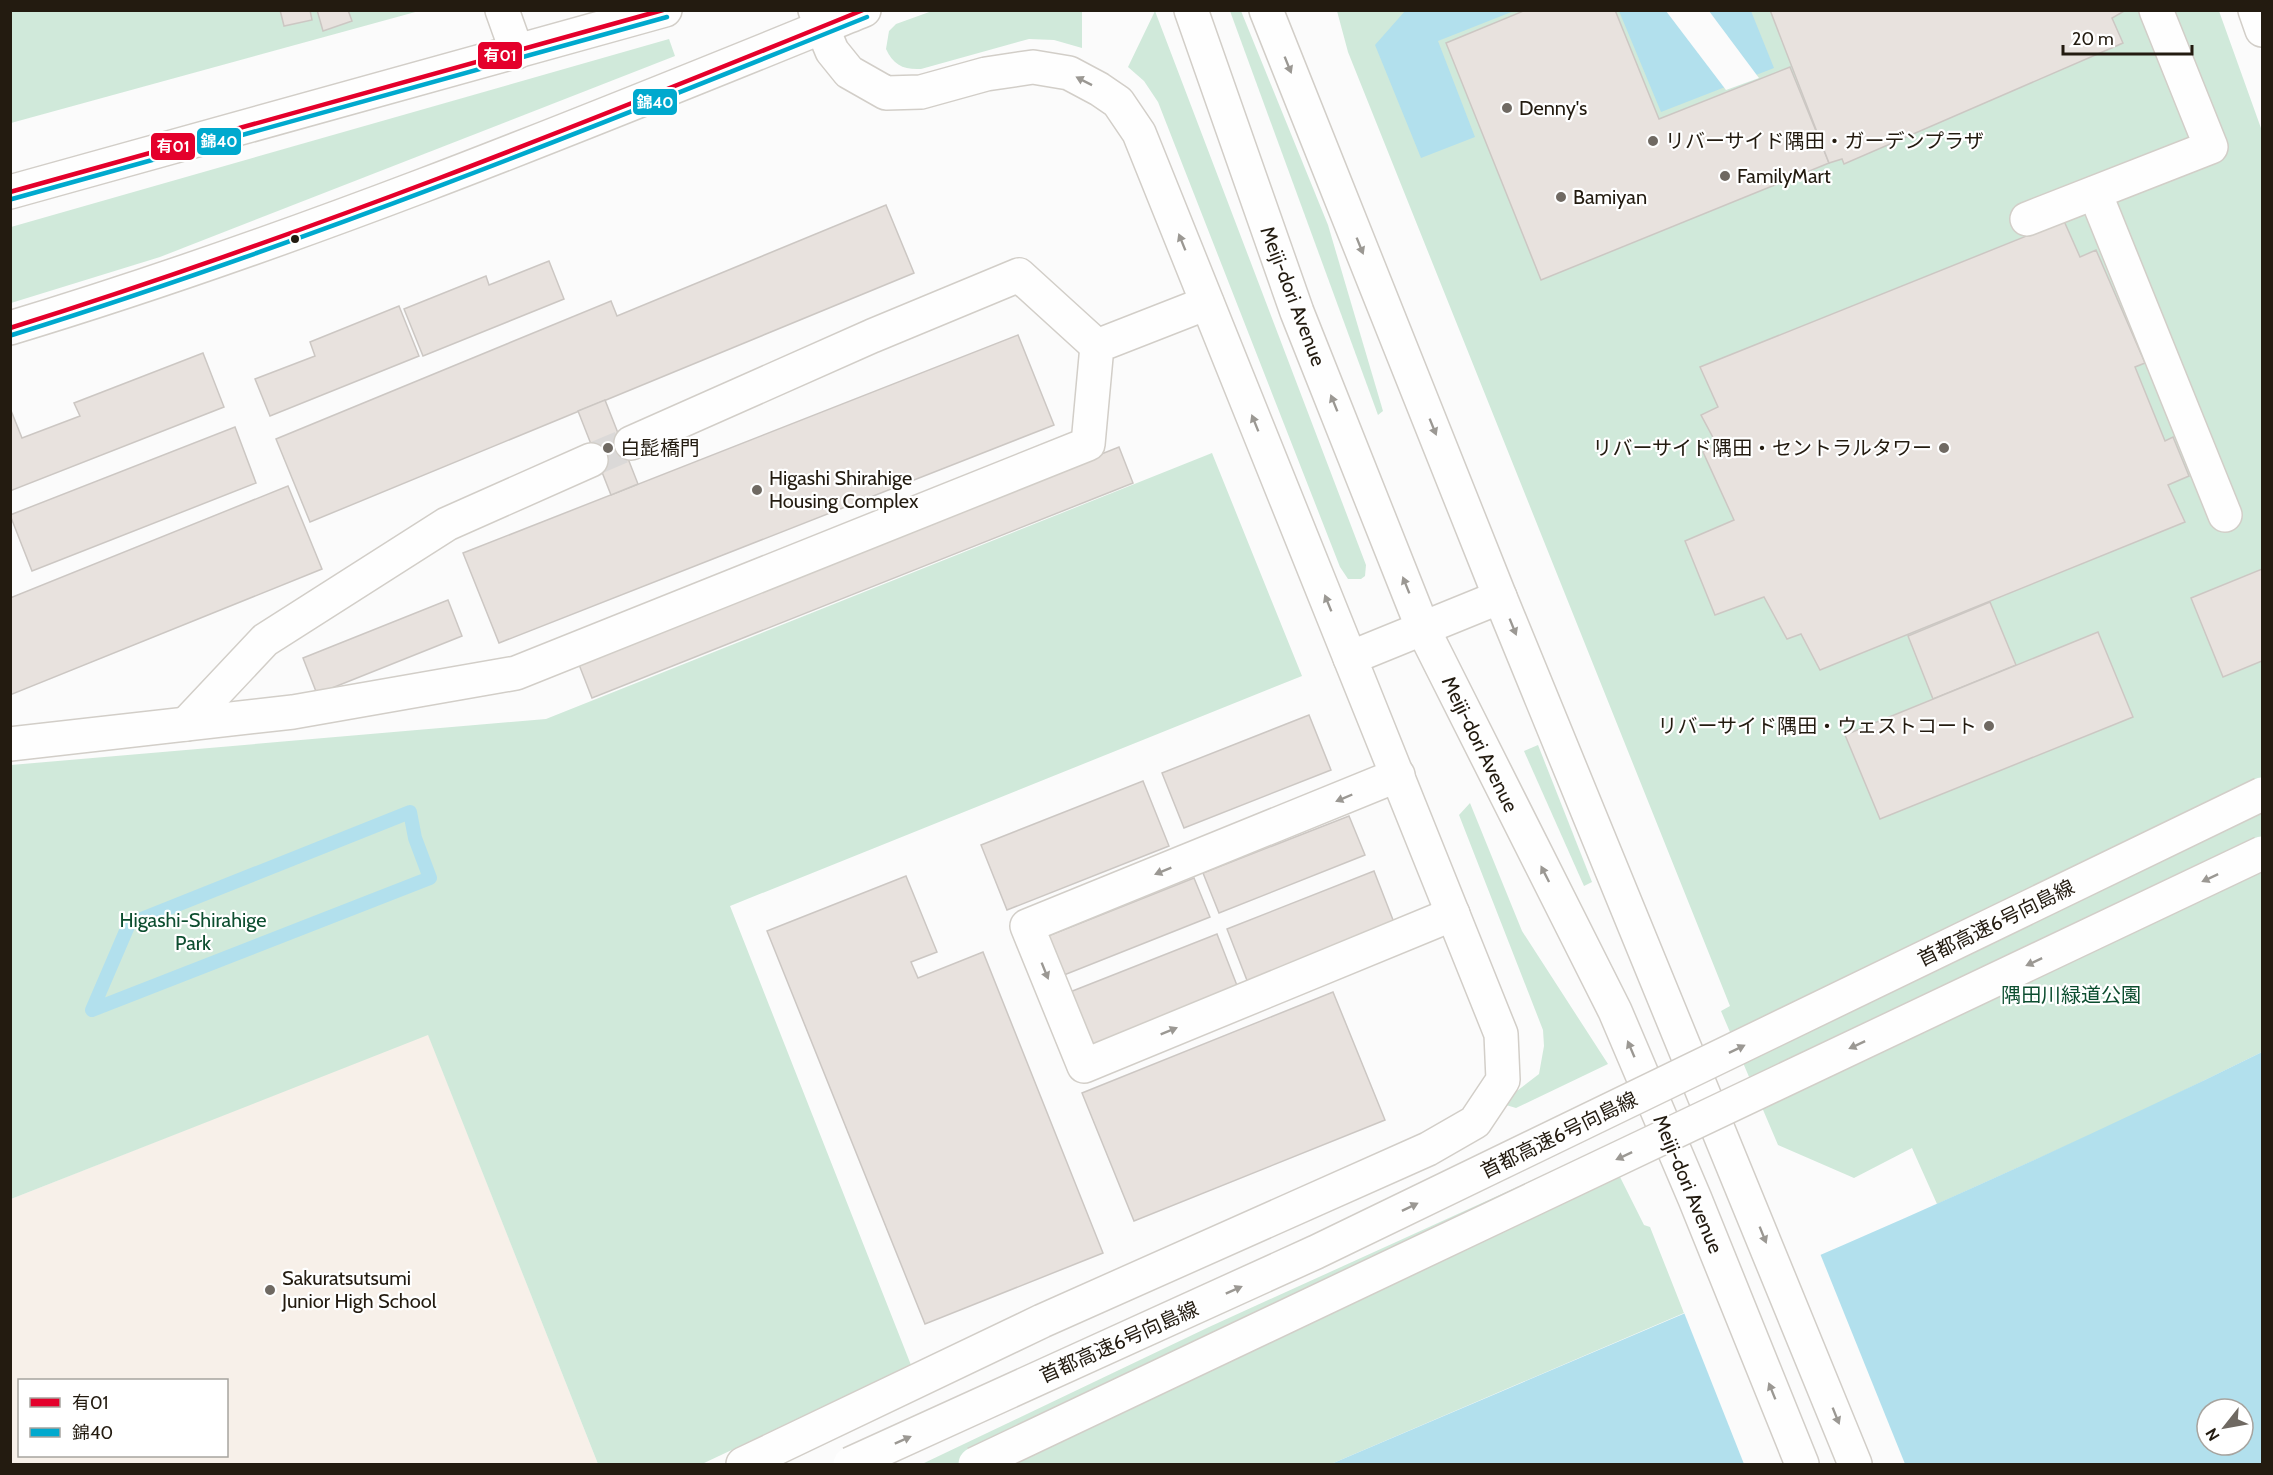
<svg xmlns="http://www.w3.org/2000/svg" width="2273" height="1475" viewBox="0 0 2273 1475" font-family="Cabin,'Noto Sans JP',sans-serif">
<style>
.built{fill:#f7f0e9;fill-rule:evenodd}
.green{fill:#d0e9da}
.water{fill:#b2e0ed;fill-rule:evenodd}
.pier{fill:#fbfbfb}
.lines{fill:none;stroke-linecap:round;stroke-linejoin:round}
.stream{stroke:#b2e0ed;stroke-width:14}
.building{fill:#e8e2de;stroke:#ccc7c3;stroke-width:1.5}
.minor-tunnel{stroke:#dbd9d8;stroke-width:33;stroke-dasharray:33 16;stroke-linecap:butt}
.minor-casing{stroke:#d2cec8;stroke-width:36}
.major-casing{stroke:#d2cec8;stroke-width:36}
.highway-casing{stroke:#d2cec8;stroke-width:36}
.minor{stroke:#fefefe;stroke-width:33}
.major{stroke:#fefefe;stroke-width:33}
.highway{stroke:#fefefe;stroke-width:33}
.highway-bridge-casing{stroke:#d2cec8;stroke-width:36;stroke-linecap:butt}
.highway-bridge{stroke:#fefefe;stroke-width:33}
.bus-1-casing{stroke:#fff;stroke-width:9}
.bus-2-casing{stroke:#fff;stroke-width:9}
.bus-1{stroke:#e4002b;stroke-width:4.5}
.bus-2{stroke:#00a9ce;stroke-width:4.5}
.oneway{fill:#9b9893}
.poi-dot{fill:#6f6962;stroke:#fff;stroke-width:2}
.bus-dot{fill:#231b10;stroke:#fff;stroke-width:2}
.labels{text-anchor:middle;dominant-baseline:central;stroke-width:4.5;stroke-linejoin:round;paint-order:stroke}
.poi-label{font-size:20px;fill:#231b10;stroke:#fff;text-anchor:start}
.street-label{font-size:20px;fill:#231b10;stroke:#fff}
.park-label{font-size:20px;fill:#0d4e30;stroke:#fff}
.line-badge{stroke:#fff;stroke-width:2}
.badge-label{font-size:16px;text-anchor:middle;font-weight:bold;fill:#fff}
</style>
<rect width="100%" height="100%" fill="#fbfbfb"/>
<path class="built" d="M 428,1034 L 598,1464 L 11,1464 L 11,1199 ZM 20,1380 L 226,1380 L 226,1456 L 20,1456 Z"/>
<g class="green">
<path d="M 11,11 L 419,11 L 11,123 Z"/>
<path d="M 932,11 L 1082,11 L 1082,48 L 1054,40 L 1029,39 L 921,69 C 904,70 893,65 886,49 L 889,31 L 896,24 Z"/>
<path d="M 1155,11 L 1366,565 L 1365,576 L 1361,579 L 1348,579 L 1340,567 L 1158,102 L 1144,81 L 1128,67 Z"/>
<path d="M 1230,11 L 1241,11 L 1328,225 L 1383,411 L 1378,415 Z"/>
<path d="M 1337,11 L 2219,11 L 2262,131 L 2262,1052 L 2128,1118 L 1937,1204 L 1912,1148 L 1854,1178 L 1778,1145 L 1721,1011 L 1730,1006 L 1348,52 Z"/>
<path d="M 669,39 L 675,56 L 160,257 L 11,303 L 11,227 Z"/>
<path d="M 1212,453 L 1302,676 L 730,906 L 911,1365 L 702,1464 L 598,1464 L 428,1035 L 11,1199 L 11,765 L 546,719 Z"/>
<path d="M 1538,745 L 1592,882 L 1584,886 L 1524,751 Z"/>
<path d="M 1470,803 L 1522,931 L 1608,1064 L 1516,1108 L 1506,1105 L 1513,1094 L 1539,1074 L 1544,1046 L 1543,1030 L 1459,815 Z"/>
<path d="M 1605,1147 L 1644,1225 L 1650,1227 L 1684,1313 L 1331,1464 L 922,1464 L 1209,1327 Z"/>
</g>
<g class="water">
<path d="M 1405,11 L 1514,11 L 1438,41 L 1475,137 L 1421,158 L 1375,45 Z"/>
<path d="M 1619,11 L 1751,11 L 1774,68 L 1661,112 Z"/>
<path d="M 2262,1052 L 2262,1464 L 1331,1464 C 1643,1330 1958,1202 2262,1052 ZM 2207,1409 L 2243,1409 L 2243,1445 L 2207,1445 Z"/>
</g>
<g class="pier">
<path d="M 1666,11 L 1709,11 L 1759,78 L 1726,90 Z"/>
<path d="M 1819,1251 L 1905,1464 L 1744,1464 L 1683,1310 Z"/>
</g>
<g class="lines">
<path class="stream" d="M 410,812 L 415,838 L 430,878 L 92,1010 L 129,924 Z"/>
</g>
<g class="building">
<path d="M 280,10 L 310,10 L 312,20 L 284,26 Z"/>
<path d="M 317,10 L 348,10 L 352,21 L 323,31 Z"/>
<path d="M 1526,10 L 1615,10 L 1659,119 L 1790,67 L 1829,163 L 1541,280 L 1446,43 Z"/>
<path d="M 1770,10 L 2126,10 L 2112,18 L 2123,43 L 1844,164 L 1842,159 L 1829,163 Z"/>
<path d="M 886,205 L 914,273 L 310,522 L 276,439 L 611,301 L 617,316 Z"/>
<path d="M 2064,221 L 2080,257 L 2096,250 L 2145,363 L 2135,367 L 2165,441 L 2173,437 L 2189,476 L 2168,485 L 2185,522 L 1820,670 L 1801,634 L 1787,639 L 1764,597 L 1715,615 L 1685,541 L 1734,520 L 1703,452 L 1717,445 L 1701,415 L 1718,407 L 1700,367 Z"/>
<path d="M 549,261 L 564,299 L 423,356 L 404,309 L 486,276 L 489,285 Z"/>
<path d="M 399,306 L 419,356 L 270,416 L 255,379 L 315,356 L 310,342 Z"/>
<path d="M 1018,335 L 1054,425 L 499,643 L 463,553 Z"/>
<path d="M 203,353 L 224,407 L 10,491 L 10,408 L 22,438 L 80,416 L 74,403 Z"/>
<path d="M 605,400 L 638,484 L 611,495 L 578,411 Z"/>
<path d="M 235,427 L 256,483 L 32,571 L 10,515 Z"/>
<path d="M 1119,447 L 1133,483 L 592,698 L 578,662 Z"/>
<path d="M 288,486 L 322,569 L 10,695 L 10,598 Z"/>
<path d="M 2262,569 L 2262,661 L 2223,677 L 2191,598 Z"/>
<path d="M 448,600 L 462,636 L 317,694 L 303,658 Z"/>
<path d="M 1990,602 L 2016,665 L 1933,699 L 1908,636 Z"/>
<path d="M 2098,632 L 2133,717 L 1880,819 L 1845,735 Z"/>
<path d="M 1309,715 L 1331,770 L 1184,828 L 1162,773 Z"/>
<path d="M 1143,781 L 1169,846 L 1007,910 L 981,845 Z"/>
<path d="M 1349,816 L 1365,855 L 1219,913 L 1203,873 Z"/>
<path d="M 1374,871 L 1395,925 L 1248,983 L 1227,929 Z"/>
<path d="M 906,876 L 937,952 L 911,962 L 918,978 L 983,952 L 1103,1253 L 925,1324 L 767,931 Z"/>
<path d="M 1194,878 L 1210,917 L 1064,975 L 1048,936 Z"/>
<path d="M 1217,934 L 1238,988 L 1091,1046 L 1070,992 Z"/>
<path d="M 1333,992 L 1385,1120 L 1134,1221 L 1082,1093 Z"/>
</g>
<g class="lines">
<path class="minor-tunnel" d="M 591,460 L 631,443"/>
<defs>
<g id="minor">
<path d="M 502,10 L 517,52"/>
<path d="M 815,10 L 832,51 L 849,72 L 886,93 L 921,92 L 986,74 L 1033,67 L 1069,73 L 1099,89 L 1118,102 L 1139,133 L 1350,658"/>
<path d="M 2095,193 L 2225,515"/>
<path d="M 2027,219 L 2211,147 L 2156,10"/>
<path d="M 631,443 L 872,336 L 1019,275 L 1097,346"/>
<path d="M 186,724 L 265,640 L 447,524 L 591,460"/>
<path d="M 10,744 L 293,712 L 516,673 L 1088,444 L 1097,346 L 1207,303"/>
<path d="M 1398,775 L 1027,926 L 1084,1066 L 1453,914"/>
<path d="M 743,1464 L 1042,1321 L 1428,1149 L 1475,1122 L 1503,1080 L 1501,1034 L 1350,658 L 1500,597"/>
</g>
<g id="major">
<path d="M 1191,10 L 1297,312 L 1423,629 L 1615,1011 L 1695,1199 L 1802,1464"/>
<path d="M 1266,10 L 1500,597 L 1855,1464"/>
<path d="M 10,192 L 665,10"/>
<path d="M 10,328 C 301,240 583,124 864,10"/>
</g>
<path id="highway" d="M 2255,10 L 2262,30"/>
</defs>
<use href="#minor" class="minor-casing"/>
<use href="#major" class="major-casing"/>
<use href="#highway" class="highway-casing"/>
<use href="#minor" class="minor"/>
<use href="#major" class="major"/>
<use href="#highway" class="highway"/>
<defs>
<g id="highway-bridge">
<path d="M 850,1464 L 1316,1252 L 2262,794"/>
<path d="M 975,1464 L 2262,853"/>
</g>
</defs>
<use href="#highway-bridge" class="highway-bridge-casing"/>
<use href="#highway-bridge" class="highway-bridge"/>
<defs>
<g id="bus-1">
<path d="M 10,192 L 663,10"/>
<path d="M 10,328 C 300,237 581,125 863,10"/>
</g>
<g id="bus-2">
<path d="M 12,199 L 667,17"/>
<path d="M 12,335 C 303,244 585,131 867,17"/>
</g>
</defs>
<use href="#bus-1" class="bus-1-casing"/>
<use href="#bus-2" class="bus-2-casing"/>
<use href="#bus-1" class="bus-1"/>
<use href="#bus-2" class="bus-2"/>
</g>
<defs><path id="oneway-solid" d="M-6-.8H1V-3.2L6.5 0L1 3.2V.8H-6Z" transform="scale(1.5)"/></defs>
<g class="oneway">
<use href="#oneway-solid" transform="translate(1288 65) rotate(68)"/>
<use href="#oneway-solid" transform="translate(1084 81) rotate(-153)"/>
<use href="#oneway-solid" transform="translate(1182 242) rotate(-112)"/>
<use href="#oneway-solid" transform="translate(1360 246) rotate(68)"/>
<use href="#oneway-solid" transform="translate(1334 403) rotate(-112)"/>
<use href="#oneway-solid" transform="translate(1255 423) rotate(-112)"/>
<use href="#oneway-solid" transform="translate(1433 427) rotate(68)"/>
<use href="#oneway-solid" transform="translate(1406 585) rotate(-112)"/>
<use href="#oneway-solid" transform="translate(1328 603) rotate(-112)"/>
<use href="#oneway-solid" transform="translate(1513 627) rotate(68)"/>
<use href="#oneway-solid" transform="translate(1344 798) rotate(157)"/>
<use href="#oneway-solid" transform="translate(1163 871) rotate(158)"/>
<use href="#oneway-solid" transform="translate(1545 874) rotate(-117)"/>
<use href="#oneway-solid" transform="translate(2210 878) rotate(155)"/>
<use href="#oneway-solid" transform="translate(2034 962) rotate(155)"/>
<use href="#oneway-solid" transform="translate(1045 971) rotate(68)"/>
<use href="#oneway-solid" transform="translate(1169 1031) rotate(-22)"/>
<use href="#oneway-solid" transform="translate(1857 1045) rotate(155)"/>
<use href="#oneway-solid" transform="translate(1631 1049) rotate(-113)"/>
<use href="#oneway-solid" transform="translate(1737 1049) rotate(-26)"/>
<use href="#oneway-solid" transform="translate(1624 1156) rotate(155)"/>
<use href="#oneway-solid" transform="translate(1410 1207) rotate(-26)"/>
<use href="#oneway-solid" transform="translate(1763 1235) rotate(68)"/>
<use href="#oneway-solid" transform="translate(1234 1290) rotate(-24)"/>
<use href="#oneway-solid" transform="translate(1772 1391) rotate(-112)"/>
<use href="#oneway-solid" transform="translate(1836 1416) rotate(68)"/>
<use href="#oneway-solid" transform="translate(903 1440) rotate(-24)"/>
</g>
<g class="poi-dot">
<circle cx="1507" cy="108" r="6"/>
<circle cx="1653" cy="141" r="6"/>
<circle cx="1725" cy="176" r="6"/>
<circle cx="1561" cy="197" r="6"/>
<circle cx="608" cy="448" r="6"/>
<circle cx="1944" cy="448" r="6"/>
<circle cx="757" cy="490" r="6"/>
<circle cx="1989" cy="726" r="6"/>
<circle cx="270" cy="1290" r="6"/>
</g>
<circle class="bus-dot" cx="295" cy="239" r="5"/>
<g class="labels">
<g class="poi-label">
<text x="1519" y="108">Denny's</text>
<text x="1665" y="141">リバーサイド隅田・ガーデンプラザ</text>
<text x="1737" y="176">FamilyMart</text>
<text x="1573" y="197">Bamiyan</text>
<text x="620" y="448">白髭橋門</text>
<text x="1932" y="448" text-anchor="end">リバーサイド隅田・セントラルタワー</text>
<text x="769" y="478">Higashi Shirahige<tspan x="769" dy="23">Housing Complex</tspan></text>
<text x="1977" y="726" text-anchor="end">リバーサイド隅田・ウェストコート</text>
<text x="282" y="1278">Sakuratsutsumi<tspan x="282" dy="23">Junior High School</tspan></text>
</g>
<g class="street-label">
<text transform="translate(1293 296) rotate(69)">Meiji-dori Avenue</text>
<text transform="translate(1480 744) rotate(64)">Meiji-dori Avenue</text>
<text transform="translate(1996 923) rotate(-26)">首都高速6号向島線</text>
<text transform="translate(1559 1135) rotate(-26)">首都高速6号向島線</text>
<text transform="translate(1688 1184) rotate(67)">Meiji-dori Avenue</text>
<text transform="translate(1119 1342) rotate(-24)">首都高速6号向島線</text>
</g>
<g class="park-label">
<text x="193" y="920">Higashi-Shirahige<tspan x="193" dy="23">Park</tspan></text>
<text x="2071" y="995">隅田川緑道公園</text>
</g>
</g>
<g class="line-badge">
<rect x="477" y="41" width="46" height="29" rx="6" fill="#e4002b"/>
<rect x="632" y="88" width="46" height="28" rx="6" fill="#00a9ce"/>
<rect x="196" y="127" width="46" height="29" rx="6" fill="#00a9ce"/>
<rect x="150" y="132" width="46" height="29" rx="6" fill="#e4002b"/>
</g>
<g class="badge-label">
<text x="500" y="61">有01</text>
<text x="655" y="108">錦40</text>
<text x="219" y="147">錦40</text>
<text x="173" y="152">有01</text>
</g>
<rect width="2273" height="1475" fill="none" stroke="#231b10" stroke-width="24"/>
<rect x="18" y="1379" width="210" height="78" fill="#ffffff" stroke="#a7a49f" stroke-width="1.5"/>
<rect x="30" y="1398" width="30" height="9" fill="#e4002b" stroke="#a7a49f" stroke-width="1.5"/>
<text x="72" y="1409" font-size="18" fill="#231b10">有01</text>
<rect x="30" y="1428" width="30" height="9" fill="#00a9ce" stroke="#a7a49f" stroke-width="1.5"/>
<text x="72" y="1439" font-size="18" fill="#231b10">錦40</text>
<g transform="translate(2225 1427) rotate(239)"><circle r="28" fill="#ffffff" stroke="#a7a49f" stroke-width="1.5"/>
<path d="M0-4.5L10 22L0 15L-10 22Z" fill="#6f6962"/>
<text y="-9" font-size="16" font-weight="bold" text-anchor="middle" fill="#231b10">N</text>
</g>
<path d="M2063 45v9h129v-9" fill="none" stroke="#231b10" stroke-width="3"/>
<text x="2072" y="45" font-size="18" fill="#231b10" stroke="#ffffff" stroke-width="4.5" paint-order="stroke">20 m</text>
</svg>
